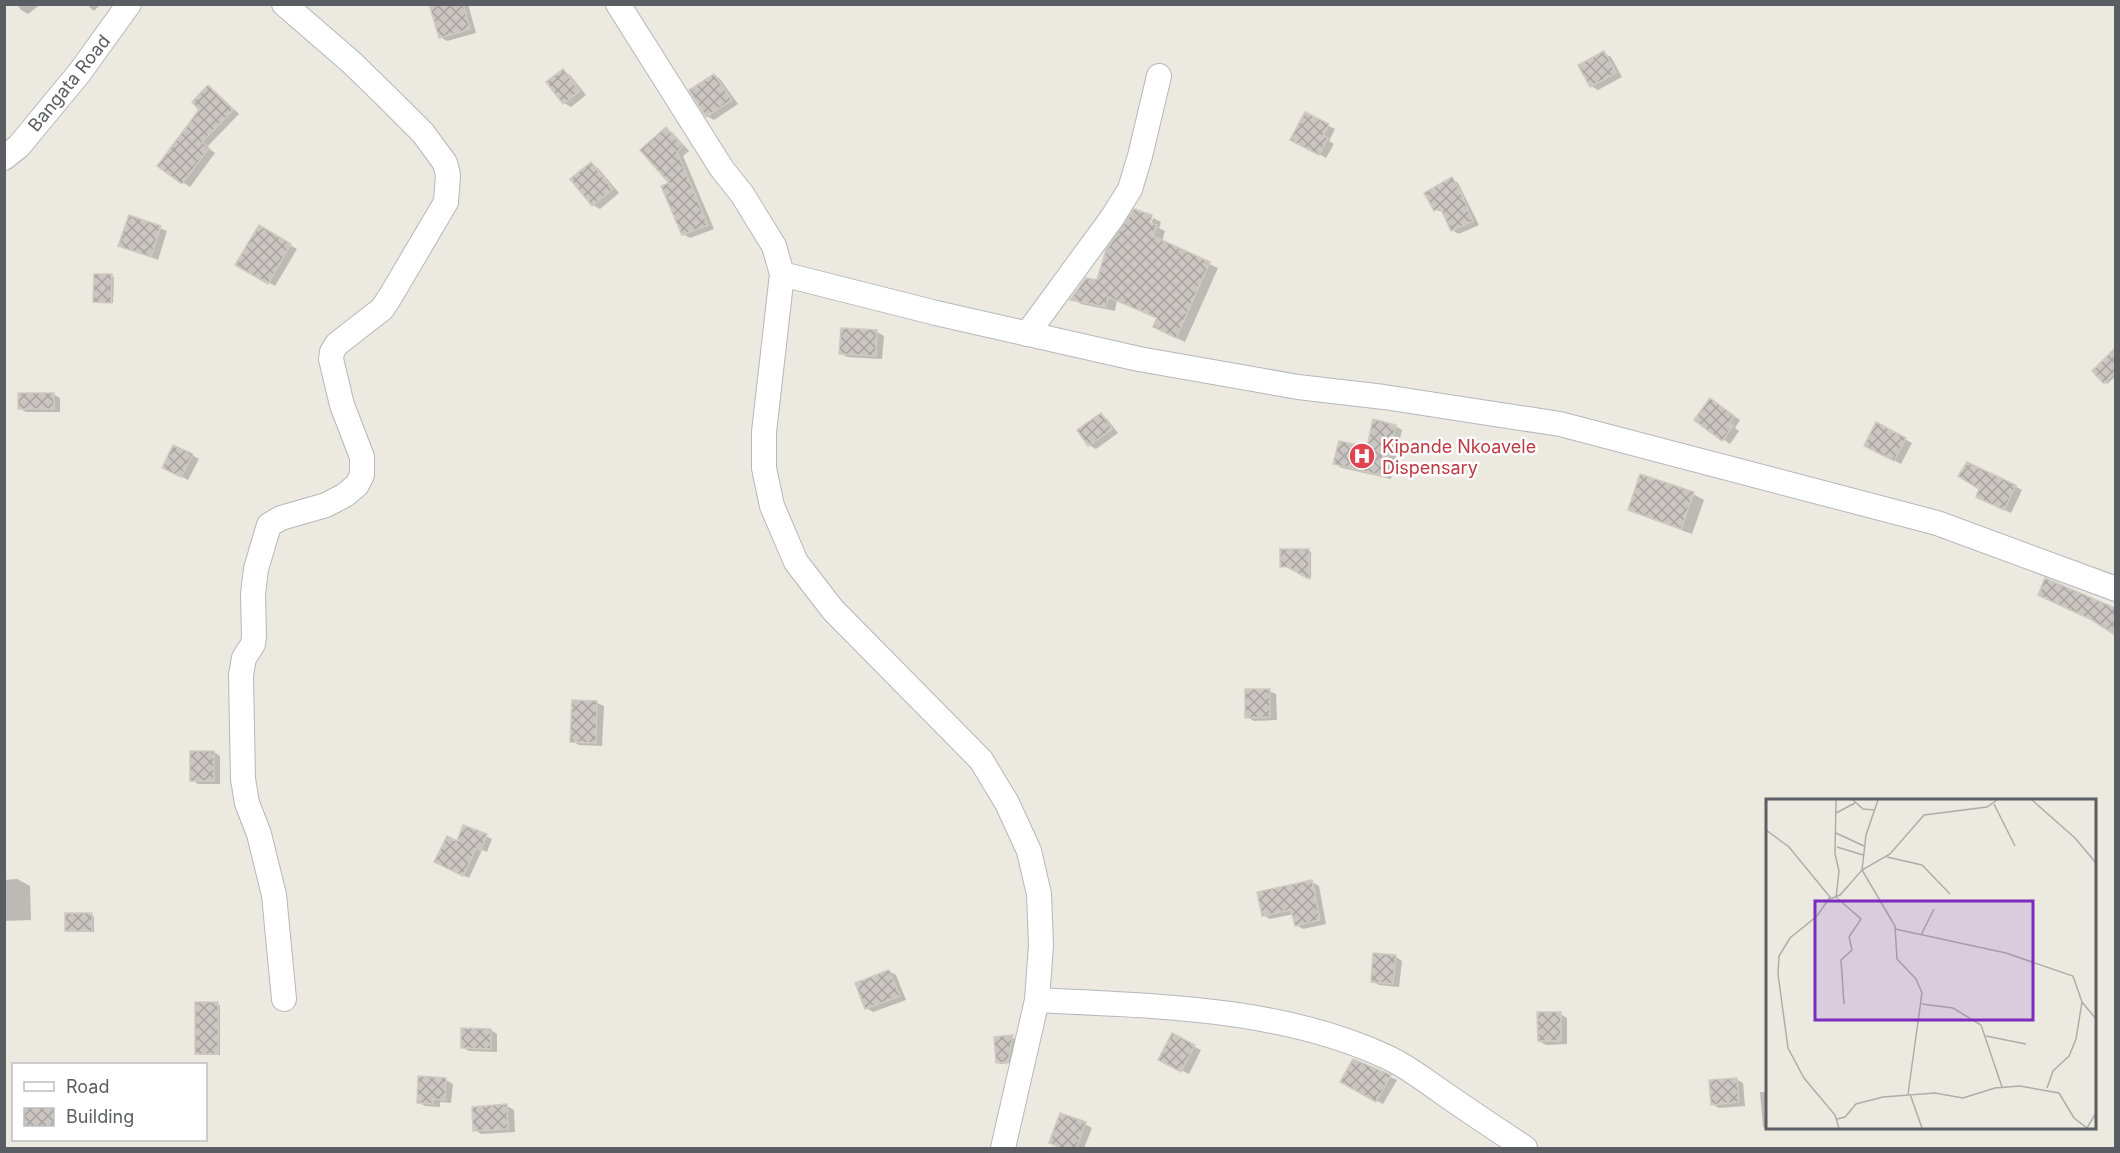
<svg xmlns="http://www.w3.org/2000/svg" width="2120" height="1153" viewBox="0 0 2120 1153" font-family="Inter,sans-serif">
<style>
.shadow{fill:#0003}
.building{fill:url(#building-cross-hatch);stroke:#d0cac0;stroke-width:1.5}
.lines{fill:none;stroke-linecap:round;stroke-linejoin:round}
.street-casing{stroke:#b4b7bb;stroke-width:26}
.street{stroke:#fff;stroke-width:24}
.labels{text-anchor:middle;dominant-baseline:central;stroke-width:5;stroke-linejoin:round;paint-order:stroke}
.street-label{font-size:18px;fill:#5a5e62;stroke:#fff}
.health-label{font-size:18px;fill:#be3a42;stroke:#fff;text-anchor:start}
.inset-road{fill:none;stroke:#aeadaa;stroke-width:1.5}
.view{fill:#7b2cbf;fill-opacity:0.15;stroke:#7b2cbf;stroke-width:3}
.inset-edge{fill:none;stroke:#5a5e62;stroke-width:3}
</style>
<defs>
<pattern id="building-cross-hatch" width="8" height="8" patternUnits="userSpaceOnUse" patternTransform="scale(1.5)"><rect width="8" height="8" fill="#cac5c1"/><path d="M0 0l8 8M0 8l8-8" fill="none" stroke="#a7a3a0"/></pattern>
</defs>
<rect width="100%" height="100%" fill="#ece9e1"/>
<g class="shadow">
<path d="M 17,4 L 41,4 L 28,14 L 21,10 Z"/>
<path d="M 86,4 L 101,4 L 94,11 Z"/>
<path d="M 431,4 L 468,4 L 476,33 L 447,41 L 440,37 Z"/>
<path d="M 1604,53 L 1611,57 L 1622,77 L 1598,90 L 1591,86 Z"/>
<path d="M 563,71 L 570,75 L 586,95 L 571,107 L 564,103 Z"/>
<path d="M 714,75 L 720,79 L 738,104 L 714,120 L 707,116 L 691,91 Z"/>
<path d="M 208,87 L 215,91 L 239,114 L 207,147 L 215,153 L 190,187 L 159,166 L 201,109 Z"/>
<path d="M 1305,114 L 1335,129 L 1329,141 L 1334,144 L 1326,158 L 1292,139 Z"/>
<path d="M 666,129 L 673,133 L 689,151 L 683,156 L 714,229 L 690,238 L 683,234 L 672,183 Z"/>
<path d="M 591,164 L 598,168 L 619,193 L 600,209 L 593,205 Z"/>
<path d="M 1452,179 L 1458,183 L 1479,225 L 1459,234 L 1452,230 L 1444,212 L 1436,210 Z"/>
<path d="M 130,217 L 167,231 L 158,260 L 120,245 Z"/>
<path d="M 1153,218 L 1161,222 L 1159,228 L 1165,231 L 1162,242 L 1218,268 L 1185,342 L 1164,332 L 1158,319 L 1117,300 L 1115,311 L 1081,304 L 1072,299 L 1098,282 L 1147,229 L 1150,230 Z"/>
<path d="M 259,227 L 297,249 L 275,286 L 237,264 Z"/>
<path d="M 111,276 L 114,277 L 113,303 L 97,303 L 95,301 Z"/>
<path d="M 877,332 L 884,336 L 882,359 L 847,357 L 841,353 Z"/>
<path d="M 2114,356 L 2116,376 L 2107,384 L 2105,382 Z"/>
<path d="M 53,394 L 60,398 L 60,412 L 26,412 L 19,408 Z"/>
<path d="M 1717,404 L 1740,420 L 1735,428 L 1739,431 L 1730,444 L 1696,420 Z"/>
<path d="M 1101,415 L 1107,419 L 1118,433 L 1096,449 L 1089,445 Z"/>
<path d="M 1877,424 L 1912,443 L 1901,464 L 1866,445 Z"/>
<path d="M 1395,426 L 1402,430 L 1391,479 L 1342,468 L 1335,464 L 1368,449 Z"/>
<path d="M 192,455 L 199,459 L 188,480 L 171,471 Z"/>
<path d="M 2015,486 L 2022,490 L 2011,513 L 1984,500 L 1981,488 Z"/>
<path d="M 1693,494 L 1704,500 L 1692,534 L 1640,515 L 1629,509 Z"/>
<path d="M 1308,550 L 1311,552 L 1311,579 L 1292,567 L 1282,566 Z"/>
<path d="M 1269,691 L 1276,694 L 1277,720 L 1254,721 L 1247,717 Z"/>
<path d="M 597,703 L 604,706 L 602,746 L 579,745 L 572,741 Z"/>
<path d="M 214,752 L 220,756 L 220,784 L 198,784 L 192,780 Z"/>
<path d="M 464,826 L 492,839 L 487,852 L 482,850 L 469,878 L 441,865 L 457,843 Z"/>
<path d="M 17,879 L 30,886 L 31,920 L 4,921 L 4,880 Z"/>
<path d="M 1312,882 L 1319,886 L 1326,924 L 1303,929 L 1296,925 L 1294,914 L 1270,919 L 1263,915 Z"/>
<path d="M 92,915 L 94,917 L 94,932 L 69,932 L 66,931 Z"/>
<path d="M 1396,957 L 1402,961 L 1399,987 L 1379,985 L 1372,981 Z"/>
<path d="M 889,971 L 896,975 L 906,1000 L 873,1012 L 866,1008 Z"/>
<path d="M 217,1004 L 220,1005 L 220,1055 L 199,1055 L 196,1053 Z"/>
<path d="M 1560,1014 L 1567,1018 L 1567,1044 L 1546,1045 L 1539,1041 Z"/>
<path d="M 491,1030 L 497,1034 L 497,1052 L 469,1051 L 462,1047 Z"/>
<path d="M 1172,1035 L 1201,1050 L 1189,1074 L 1160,1059 Z"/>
<path d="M 1012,1037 L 1015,1039 L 1011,1063 L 1000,1064 L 997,1062 Z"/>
<path d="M 1353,1061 L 1397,1080 L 1383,1104 L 1342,1081 Z"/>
<path d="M 1736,1079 L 1743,1083 L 1745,1106 L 1719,1108 L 1712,1104 Z"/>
<path d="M 446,1080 L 453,1084 L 451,1103 L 440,1102 L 440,1107 L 425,1106 L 418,1102 Z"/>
<path d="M 1760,1092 L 1768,1092 L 1768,1128 L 1795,1129 L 1770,1130 L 1763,1127 Z"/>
<path d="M 507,1106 L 514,1110 L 515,1132 L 481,1134 L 475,1130 Z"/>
<path d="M 1085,1124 L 1092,1128 L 1084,1148 L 1064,1148 Z"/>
</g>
<g class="building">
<path d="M 429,4 L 463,4 L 470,29 L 439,38 Z"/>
<path d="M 1604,51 L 1616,73 L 1590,87 L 1578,65 Z"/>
<path d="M 563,69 L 580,91 L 563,104 L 546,82 Z"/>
<path d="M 714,74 L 732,100 L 706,117 L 689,90 Z"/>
<path d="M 208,85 L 233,110 L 202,142 L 209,148 L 182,184 L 157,166 L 199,110 L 192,102 Z"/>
<path d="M 1305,112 L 1329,124 L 1323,136 L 1328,138 L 1319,155 L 1290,140 Z"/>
<path d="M 666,127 L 683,146 L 677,152 L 708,225 L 682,235 L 661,186 L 669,183 L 640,150 Z"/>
<path d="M 591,162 L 613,189 L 592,206 L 570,179 Z"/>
<path d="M 1452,177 L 1462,195 L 1473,221 L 1451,231 L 1440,207 L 1434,211 L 1424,193 Z"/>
<path d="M 1134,209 L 1152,215 L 1150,223 L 1157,225 L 1153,236 L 1210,262 L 1176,338 L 1153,327 L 1157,318 L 1108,297 L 1106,307 L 1070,300 L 1086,278 L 1097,280 L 1106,250 Z"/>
<path d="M 129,215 L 161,226 L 151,257 L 118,246 Z"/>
<path d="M 259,225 L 291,244 L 268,284 L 235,265 Z"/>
<path d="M 94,274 L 112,274 L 111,303 L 93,302 Z"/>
<path d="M 841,328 L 877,330 L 876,356 L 839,354 Z"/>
<path d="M 2115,348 L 2115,372 L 2104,384 L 2092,371 Z"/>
<rect x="18" y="393" width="36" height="16"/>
<path d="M 1710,398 L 1734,416 L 1729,423 L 1733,426 L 1722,441 L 1694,420 Z"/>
<path d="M 1101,413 L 1112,429 L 1088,446 L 1077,430 Z"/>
<path d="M 1373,419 L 1396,425 L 1384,476 L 1333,464 L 1339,441 L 1367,447 Z"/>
<path d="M 1876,422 L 1906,438 L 1894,461 L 1864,446 Z"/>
<path d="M 173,445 L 193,454 L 181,477 L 162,468 Z"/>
<path d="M 1967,462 L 2016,485 L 2004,510 L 1976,497 L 1979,489 L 1958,476 Z"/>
<path d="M 1640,474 L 1694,492 L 1681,529 L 1628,510 Z"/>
<path d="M 1280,549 L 1309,549 L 1309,579 L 1287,567 L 1280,567 Z"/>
<path d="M 2045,578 L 2115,608 L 2115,635 L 2092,620 L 2038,595 Z"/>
<path d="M 1245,689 L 1270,689 L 1270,717 L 1245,718 Z"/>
<path d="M 572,700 L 597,701 L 596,743 L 570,742 Z"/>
<rect x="190" y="751" width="24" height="30"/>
<path d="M 463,825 L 487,834 L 481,850 L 476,848 L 463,876 L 434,862 L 447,836 L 457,841 Z"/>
<path d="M 1312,880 L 1320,920 L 1295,926 L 1291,910 L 1262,916 L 1257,892 Z"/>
<rect x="65" y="913" width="27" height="18"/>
<path d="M 1373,953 L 1396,955 L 1393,984 L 1371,982 Z"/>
<path d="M 889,970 L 900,996 L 865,1009 L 855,983 Z"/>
<rect x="195" y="1002" width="23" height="52"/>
<path d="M 1537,1012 L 1561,1012 L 1561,1041 L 1538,1041 Z"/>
<path d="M 461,1028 L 491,1029 L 491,1049 L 461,1048 Z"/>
<path d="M 1172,1033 L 1195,1045 L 1181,1072 L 1158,1060 Z"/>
<path d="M 1013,1035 L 1008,1062 L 996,1063 L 994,1037 Z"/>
<path d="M 1353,1059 L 1391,1075 L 1376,1102 L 1340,1082 Z"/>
<path d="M 418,1076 L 446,1078 L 445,1100 L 433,1099 L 433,1104 L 417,1103 Z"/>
<path d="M 1737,1078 L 1739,1102 L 1711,1105 L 1709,1080 Z"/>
<path d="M 507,1104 L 508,1129 L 473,1131 L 472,1107 Z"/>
<path d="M 1060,1113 L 1086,1122 L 1076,1149 L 1064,1149 L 1049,1143 Z"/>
</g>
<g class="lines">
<defs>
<g id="street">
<path d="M 284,4 L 351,62 L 387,97 L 423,133 L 445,163 L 448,175 L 446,202 L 390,297 L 382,309 L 337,344 L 332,352 L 331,359 L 342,405 L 362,457 L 362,475 L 357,485 L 345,495 L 326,505 L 281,518 L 269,525 L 256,569 L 253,594 L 254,636 L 253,644 L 244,658 L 241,675 L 243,779 L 247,803 L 259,834 L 274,895 L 284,999"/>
<path d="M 618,4 L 722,169 L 742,194 L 774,246 L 782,274 L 764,432 L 764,468 L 772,506 L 796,562 L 833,610 L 981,760 L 1007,803 L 1029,851 L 1039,894 L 1041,945 L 1037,1000 L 1003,1148"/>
<path d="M 4,158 L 19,146 L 80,72 L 129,4"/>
<path d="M 782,274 L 936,313 L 1139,359 L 1298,387 L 1384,397 L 1560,424 L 1937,523 L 2116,589"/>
<path d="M 1027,334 L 1112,218 L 1130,189 L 1140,156 L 1159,76"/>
<path d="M 1037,1000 C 1154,1006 1281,1007 1389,1058 C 1406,1066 1423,1079 1439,1090 C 1467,1110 1496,1129 1525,1148"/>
</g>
</defs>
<use href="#street" class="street-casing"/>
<use href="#street" class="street"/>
</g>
<defs>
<symbol id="hospital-disc" viewBox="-11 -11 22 22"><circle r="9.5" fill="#e0444e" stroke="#fff"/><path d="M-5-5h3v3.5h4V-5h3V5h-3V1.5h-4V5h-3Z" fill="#fff"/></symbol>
</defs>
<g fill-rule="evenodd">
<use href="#hospital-disc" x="1347" y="441" width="30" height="30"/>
</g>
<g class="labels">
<g class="street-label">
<text transform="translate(69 83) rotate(-51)">Bangata Road</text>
</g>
<g class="health-label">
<text x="1382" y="446">Kipande Nkoavele<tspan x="1382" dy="21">Dispensary</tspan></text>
</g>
</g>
<g transform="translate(1766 799)">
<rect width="330" height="330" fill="#ece9e1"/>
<path class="inset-road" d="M 70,1 L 69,55 L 73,72 L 70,99M 87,1 L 97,10 L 109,11M 112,1 L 100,36 L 96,71 L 129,127 L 131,160 L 150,180 L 156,194 L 142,295M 266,1 L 309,39 L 330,64M 228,5 L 249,47M 70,14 L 89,4M 0,31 L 23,48 L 64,98 L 51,117 L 24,139 L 13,157 L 12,175 L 22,249 L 38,279 L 69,316 L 73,329M 70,34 L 98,47M 71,48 L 97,56M 121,58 L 156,66 L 184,95M 71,99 L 95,120 L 83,138 L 86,151 L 75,161 L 78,205M 64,100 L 74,96 L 96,71 L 124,55 L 158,16 L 221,8 L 231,1M 129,130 L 240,154 L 307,177 L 316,203 L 310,240 L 303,257 L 287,272 L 281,289M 155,136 L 168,110M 316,203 L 330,220M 156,205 L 187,209 L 215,226 L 236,288M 220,237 L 260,245M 144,295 L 156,329M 71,320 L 79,318 L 90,305 L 117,298 L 169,294 L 197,299 L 229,289 L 254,287 L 293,294 L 308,319 L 321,329 L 330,314"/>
<path class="view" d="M 49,102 L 267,102 L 267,221 L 49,221 Z"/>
<rect width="330" height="330" class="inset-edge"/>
</g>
<rect width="2120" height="1153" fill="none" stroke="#5a5e62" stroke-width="12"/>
<rect x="12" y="1063" width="195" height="78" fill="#ffffff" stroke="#bdbfc0" stroke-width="1.5"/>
<rect x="24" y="1082" width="30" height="9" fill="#ffffff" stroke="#bdbfc0" stroke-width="1.5"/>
<text x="66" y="1093" font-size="18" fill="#5a5e62">Road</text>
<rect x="24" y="1108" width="30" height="18" fill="url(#building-cross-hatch)" stroke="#bdbfc0" stroke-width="1.5"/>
<text x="66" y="1123" font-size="18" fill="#5a5e62">Building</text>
</svg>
